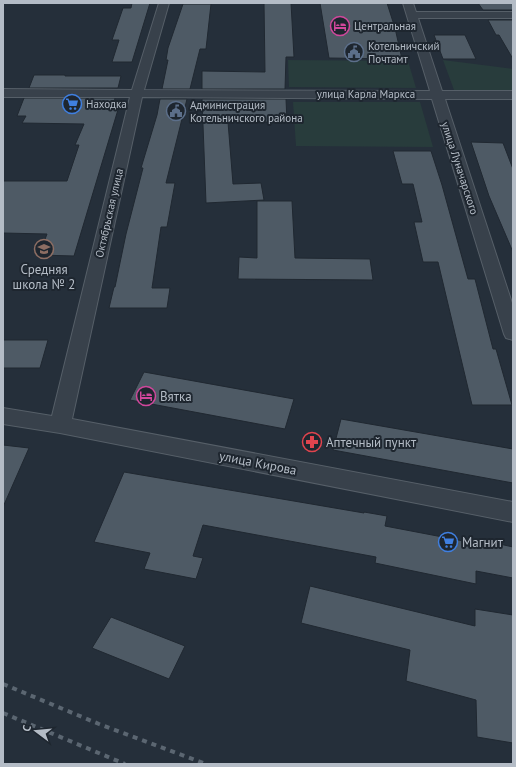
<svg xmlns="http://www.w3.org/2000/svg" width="516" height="767" viewBox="0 0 516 767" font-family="'PT Sans',sans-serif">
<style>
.green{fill:#283c3c}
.building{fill:#4e5a65;stroke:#202831}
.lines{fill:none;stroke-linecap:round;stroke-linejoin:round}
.minor-casing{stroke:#565f68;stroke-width:2}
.minor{fill:#38414b;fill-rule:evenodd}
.rail{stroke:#5b6671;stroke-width:4;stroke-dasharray:5 5;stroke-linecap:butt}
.labels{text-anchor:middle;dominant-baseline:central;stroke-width:4;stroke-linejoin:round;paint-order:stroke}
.far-poi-label{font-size:11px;fill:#b4bcc6;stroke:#1e262f;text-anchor:start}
.far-street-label{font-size:11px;fill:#b4bcc6;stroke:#1e262f}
.poi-label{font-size:13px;fill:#b4bcc6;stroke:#1e262f;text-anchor:start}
.street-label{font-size:13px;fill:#b4bcc6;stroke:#1e262f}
</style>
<rect width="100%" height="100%" fill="#252f3a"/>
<g class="green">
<path d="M 288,60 L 408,61 L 416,88 L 289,87 Z"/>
<path d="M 443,60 L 513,69 L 513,91 L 454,90 Z"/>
<path d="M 293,102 L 420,102 L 433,147 L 296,146 Z"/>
</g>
<g class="building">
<path d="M 132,3 L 150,3 L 132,62 L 112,62 L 119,40 L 112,40 L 123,8 L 131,8 Z"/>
<path d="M 264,3 L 291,3 L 294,57 L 286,57 L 285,89 L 202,89 L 202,71 L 265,72 Z"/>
<path d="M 320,3 L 387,3 L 395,28 L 402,59 L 329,58 Z"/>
<path d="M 478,3 L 513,3 L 513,10 L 483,10 Z"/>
<path d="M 183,4 L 211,4 L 206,49 L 200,49 L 190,89 L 162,89 L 168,60 L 166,60 L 168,48 Z"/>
<path d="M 488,20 L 513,20 L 513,59 L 499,35 L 496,35 Z"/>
<path d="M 434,35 L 465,35 L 476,59 L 443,59 Z"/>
<path d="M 34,75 L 65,75 L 65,76 L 121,76 L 118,88 L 29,88 Z"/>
<path d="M 24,98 L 115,98 L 114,103 L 120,103 L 74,256 L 39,255 L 47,234 L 3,233 L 3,181 L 67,181 L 79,145 L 75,145 L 84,124 L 22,123 L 26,116 L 17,116 Z"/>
<path d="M 160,99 L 187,99 L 166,183 L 175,183 L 167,227 L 161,227 L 152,288 L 170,288 L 167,308 L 109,308 L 114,287 L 115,287 L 126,234 L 143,168 L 141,168 L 157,115 Z"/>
<path d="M 202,99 L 286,99 L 287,122 L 228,122 L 233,184 L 261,183 L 264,200 L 206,203 Z"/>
<path d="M 471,142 L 503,143 L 513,169 L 513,252 L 489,196 Z"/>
<path d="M 393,151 L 431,151 L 442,185 L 468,279 L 475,279 L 493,349 L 496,349 L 512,405 L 472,405 L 438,262 L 423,262 L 414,222 L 422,222 L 413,184 L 402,184 Z"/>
<path d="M 257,201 L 292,201 L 295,258 L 370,259 L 373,280 L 238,279 L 239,257 L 257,258 Z"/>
<path d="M 3,340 L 48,340 L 40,368 L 3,368 Z"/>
<path d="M 144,372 L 294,399 L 285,429 L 130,400 Z"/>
<path d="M 341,419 L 513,449 L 513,483 L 333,450 Z"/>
<path d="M 3,445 L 29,448 L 3,507 Z"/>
<path d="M 124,472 L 364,513 L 364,512 L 387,516 L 385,526 L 495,547 L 495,543 L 513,547 L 513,578 L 476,571 L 476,584 L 375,563 L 376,557 L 203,525 L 193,556 L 203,558 L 196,579 L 144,569 L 150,553 L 94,542 Z"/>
<path d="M 310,586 L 475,626 L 475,609 L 513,615 L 513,743 L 477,737 L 476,700 L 406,681 L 410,650 L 301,623 Z"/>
<path d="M 111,617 L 185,646 L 169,679 L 92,648 Z"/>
</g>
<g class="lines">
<defs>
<path id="minor" d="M 159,3 L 169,3 L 144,90 L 430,91 L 403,3 L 413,3 L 416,12 L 513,12 L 513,18 L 418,18 L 442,91 L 513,91 L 513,99 L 445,99 L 513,306 L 513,340 L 506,338 L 504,334 L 432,99 L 142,97 L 72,419 L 513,502 L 513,522 L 60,433 L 3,424 L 3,408 L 52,416 L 130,97 L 3,97 L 3,89 L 132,90 Z"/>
</defs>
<use href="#minor" class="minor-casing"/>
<use href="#minor" class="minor"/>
<g class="rail">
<path d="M 3,684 L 99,724 L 206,764"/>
<path d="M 3,713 L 125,764"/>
</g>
</g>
<defs>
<symbol id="hotel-ring" viewBox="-11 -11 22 22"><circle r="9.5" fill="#1e262f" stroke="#d1479c" stroke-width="1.5"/><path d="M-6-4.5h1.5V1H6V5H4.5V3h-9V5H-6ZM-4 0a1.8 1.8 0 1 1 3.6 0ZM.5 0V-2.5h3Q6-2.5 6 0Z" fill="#d1479c"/></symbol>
<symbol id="civic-ring" viewBox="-11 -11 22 22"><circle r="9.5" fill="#1e262f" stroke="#5c6f8a" stroke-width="1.5"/><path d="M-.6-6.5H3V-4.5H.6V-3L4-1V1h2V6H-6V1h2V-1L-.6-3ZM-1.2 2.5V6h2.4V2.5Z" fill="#5c6f8a"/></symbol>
<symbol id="supermarket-ring" viewBox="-11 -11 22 22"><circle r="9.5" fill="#1e262f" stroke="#3f7fe0" stroke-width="1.5"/><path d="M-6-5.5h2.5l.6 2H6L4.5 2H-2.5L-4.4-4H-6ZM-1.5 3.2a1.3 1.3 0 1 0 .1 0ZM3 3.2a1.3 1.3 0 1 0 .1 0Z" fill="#3f7fe0"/></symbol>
<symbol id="school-ring" viewBox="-11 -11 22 22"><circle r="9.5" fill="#1e262f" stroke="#8d6e63" stroke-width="1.5"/><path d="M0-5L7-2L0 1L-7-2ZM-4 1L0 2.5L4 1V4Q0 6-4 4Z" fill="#8d6e63"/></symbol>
<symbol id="pharmacy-ring" viewBox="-11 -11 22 22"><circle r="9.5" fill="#1e262f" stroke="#e0444e" stroke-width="1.5"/><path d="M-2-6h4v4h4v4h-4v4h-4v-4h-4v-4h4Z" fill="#e0444e"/></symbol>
</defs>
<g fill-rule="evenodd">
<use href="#hotel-ring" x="329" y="15" width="22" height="22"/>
<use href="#civic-ring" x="343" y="41" width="22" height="22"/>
<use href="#supermarket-ring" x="61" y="93" width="22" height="22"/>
<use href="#civic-ring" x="165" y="100" width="22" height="22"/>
<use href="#school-ring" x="33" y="238" width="22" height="22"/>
<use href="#hotel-ring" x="135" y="385" width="22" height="22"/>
<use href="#pharmacy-ring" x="301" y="431" width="22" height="22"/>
<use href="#supermarket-ring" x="437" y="531" width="22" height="22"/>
</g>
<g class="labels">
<g class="far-poi-label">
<text x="354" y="26">Центральная</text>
<text x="368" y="46">Котельничский<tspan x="368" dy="13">Почтамт</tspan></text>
<text x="86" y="104">Находка</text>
<text x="190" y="105">Администрация<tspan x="190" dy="13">Котельничского района</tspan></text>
</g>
<g class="far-street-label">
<text x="366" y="94">улица Карла Маркса</text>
<text transform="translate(460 168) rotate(72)">улица Луначарского</text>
<text transform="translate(109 213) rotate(-77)">Октябрьская улица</text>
</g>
<g class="poi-label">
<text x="44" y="269" text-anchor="middle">Средняя<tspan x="44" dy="15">школа № 2</tspan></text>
<text x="160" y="396">Вятка</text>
<text x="326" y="442">Аптечный пункт</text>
<text x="462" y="542">Магнит</text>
</g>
<g class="street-label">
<text transform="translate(258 463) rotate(11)">улица Кирова</text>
</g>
</g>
<rect width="516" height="767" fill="none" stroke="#b4bcc6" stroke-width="8"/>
<g transform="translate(36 731) rotate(286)" stroke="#1e262f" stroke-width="3" paint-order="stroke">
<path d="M0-3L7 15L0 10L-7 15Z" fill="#b4bcc6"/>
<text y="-6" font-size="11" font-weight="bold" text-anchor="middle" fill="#b4bcc6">С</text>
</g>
</svg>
